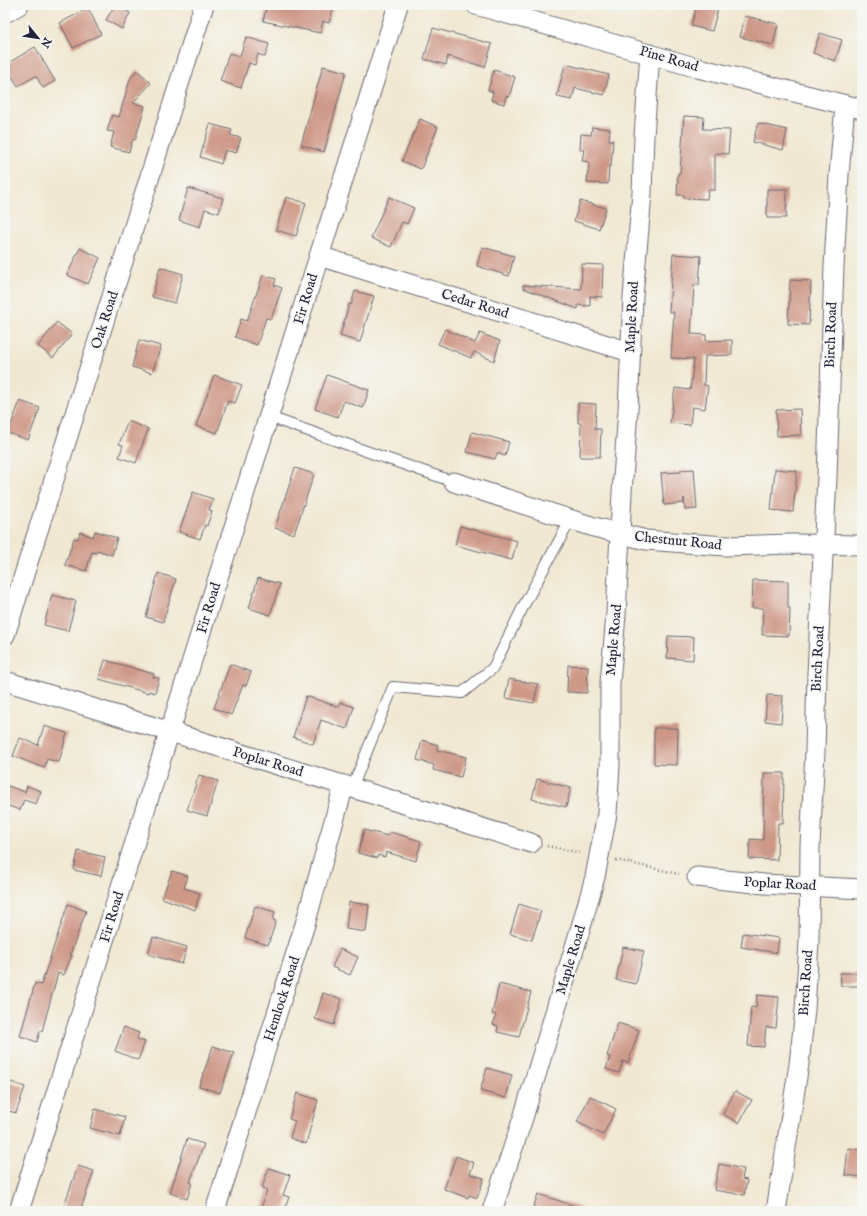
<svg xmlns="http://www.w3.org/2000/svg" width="867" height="1216" viewBox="0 0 867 1216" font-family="'IM FELL English',serif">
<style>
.building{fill:#ce9887}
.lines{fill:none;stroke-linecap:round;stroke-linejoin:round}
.lane-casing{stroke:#6a6770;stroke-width:12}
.street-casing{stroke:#6a6770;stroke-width:21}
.path{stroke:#6a6770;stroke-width:2.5;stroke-dasharray:1 3;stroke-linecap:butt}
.lane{stroke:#fff;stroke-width:10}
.street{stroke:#fff;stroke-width:19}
.labels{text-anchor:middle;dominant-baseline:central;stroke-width:3;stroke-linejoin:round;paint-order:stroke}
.street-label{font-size:14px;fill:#22223b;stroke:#f6f6f2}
</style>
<rect width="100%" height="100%" fill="#f6f6f2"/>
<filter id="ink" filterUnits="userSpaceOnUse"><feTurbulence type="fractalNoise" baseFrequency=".025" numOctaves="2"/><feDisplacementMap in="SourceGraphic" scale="8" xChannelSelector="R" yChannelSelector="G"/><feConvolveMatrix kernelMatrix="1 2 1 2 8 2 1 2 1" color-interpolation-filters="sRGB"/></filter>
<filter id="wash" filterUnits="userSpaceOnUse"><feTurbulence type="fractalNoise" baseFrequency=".012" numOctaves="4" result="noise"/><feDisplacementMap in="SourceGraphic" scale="16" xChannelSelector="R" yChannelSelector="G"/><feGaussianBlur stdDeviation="0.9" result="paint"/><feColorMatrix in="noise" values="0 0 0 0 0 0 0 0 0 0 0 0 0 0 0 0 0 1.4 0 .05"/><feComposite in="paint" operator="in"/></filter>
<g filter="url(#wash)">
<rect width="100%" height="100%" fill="#f0e8d2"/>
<g id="blocks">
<g class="building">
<path d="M 115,5 L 130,13 L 122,29 L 106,20 Z"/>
<path d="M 267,5 L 299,12 L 301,5 L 334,5 L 329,23 L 323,21 L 320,33 L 263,21 Z"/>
<path d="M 697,5 L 719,5 L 712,31 L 691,26 Z"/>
<path d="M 88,8 L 101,34 L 73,48 L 60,23 Z"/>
<path d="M 745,16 L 778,24 L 773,45 L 740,37 Z"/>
<path d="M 433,28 L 492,44 L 485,67 L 448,56 L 446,65 L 424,59 Z"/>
<path d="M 820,33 L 842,40 L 835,61 L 813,53 Z"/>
<path d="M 246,37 L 269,44 L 265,57 L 258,54 L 255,65 L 249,63 L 241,88 L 220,81 L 229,53 L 240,56 Z"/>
<path d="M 35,47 L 55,81 L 43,88 L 36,76 L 18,86 L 5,65 Z"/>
<path d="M 565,64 L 609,75 L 604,95 L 575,88 L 572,100 L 557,97 Z"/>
<path d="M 323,66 L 346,72 L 324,152 L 301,145 Z"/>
<path d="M 137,70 L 151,83 L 133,103 L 145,106 L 135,140 L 133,139 L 129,152 L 110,147 L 114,132 L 107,131 L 112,115 L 119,117 L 130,79 Z"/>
<path d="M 494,70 L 515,77 L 509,97 L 506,96 L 504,104 L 491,100 L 493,92 L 488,90 Z"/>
<path d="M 684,116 L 704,117 L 703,129 L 730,130 L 728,154 L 715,153 L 715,190 L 708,190 L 707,199 L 684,198 L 684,195 L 677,195 L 678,173 L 680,173 Z"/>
<path d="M 420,119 L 438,127 L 421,169 L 402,161 Z"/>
<path d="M 758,123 L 787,130 L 783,150 L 753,142 Z"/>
<path d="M 210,124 L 232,130 L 230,135 L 241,138 L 236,153 L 225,150 L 221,164 L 200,157 Z"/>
<path d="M 592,127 L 610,129 L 609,140 L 613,140 L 611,166 L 609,166 L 608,184 L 587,183 L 589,162 L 582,161 L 584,150 L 580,150 L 581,134 L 591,135 Z"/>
<path d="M 188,188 L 223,198 L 219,213 L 205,209 L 200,227 L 179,220 Z"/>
<path d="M 767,189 L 787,189 L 786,218 L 767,218 Z"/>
<path d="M 286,197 L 306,203 L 296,236 L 276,230 Z"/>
<path d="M 389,197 L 414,208 L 407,224 L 402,222 L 391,247 L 371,238 Z"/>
<path d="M 580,201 L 606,208 L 599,229 L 574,221 Z"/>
<path d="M 482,247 L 514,256 L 509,276 L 477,266 Z"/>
<path d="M 80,248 L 100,258 L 88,284 L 67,275 Z"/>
<path d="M 673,254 L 701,256 L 699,285 L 694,285 L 691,334 L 706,335 L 706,341 L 732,340 L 732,355 L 705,356 L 704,385 L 708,386 L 705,409 L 692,407 L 690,425 L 670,423 L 675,388 L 690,390 L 694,359 L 671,358 L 674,312 L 669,312 Z"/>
<path d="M 582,264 L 603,265 L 602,297 L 590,296 L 590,306 L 578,305 L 578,309 L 523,288 L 523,285 L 581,289 Z"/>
<path d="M 160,267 L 183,274 L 175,303 L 152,297 Z"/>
<path d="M 263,275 L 276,279 L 274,285 L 282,288 L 271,319 L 266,318 L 257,345 L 235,337 L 241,319 L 247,321 Z"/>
<path d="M 790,280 L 811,281 L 809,325 L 788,324 Z"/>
<path d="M 355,291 L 374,296 L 360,342 L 340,336 L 349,304 L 351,305 Z"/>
<path d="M 57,322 L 72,334 L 53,358 L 38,346 Z"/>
<path d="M 445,329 L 475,343 L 480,333 L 500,341 L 494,361 L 474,352 L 471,358 L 438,344 Z"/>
<path d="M 139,340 L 161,346 L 152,373 L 132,367 Z"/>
<path d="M 214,375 L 242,385 L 235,403 L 228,401 L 217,433 L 196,426 Z"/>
<path d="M 327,375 L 369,390 L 363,408 L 344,401 L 338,417 L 315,409 Z"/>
<path d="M 20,401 L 40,408 L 28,440 L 8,433 Z"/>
<path d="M 578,403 L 596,404 L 595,429 L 601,429 L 600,457 L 580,457 L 581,423 L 578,423 Z"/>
<path d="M 800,409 L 801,435 L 777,436 L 776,410 Z"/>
<path d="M 128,421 L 148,429 L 136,463 L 119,457 L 123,445 L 119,444 Z"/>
<path d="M 472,432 L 509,442 L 505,456 L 497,453 L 495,459 L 467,452 Z"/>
<path d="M 295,468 L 314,474 L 294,534 L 275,528 Z"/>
<path d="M 694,469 L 697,509 L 685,510 L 684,498 L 684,503 L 664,505 L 661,473 L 681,472 L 680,470 Z"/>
<path d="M 775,469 L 797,471 L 793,512 L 771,510 Z"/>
<path d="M 193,492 L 213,499 L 209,510 L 212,511 L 207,526 L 205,525 L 200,539 L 179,532 Z"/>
<path d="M 460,526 L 517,541 L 512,560 L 455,545 Z"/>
<path d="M 95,531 L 117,538 L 112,555 L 97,550 L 96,553 L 92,552 L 86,571 L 65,565 L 74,538 L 78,539 L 80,532 L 93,537 Z"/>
<path d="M 158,573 L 176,579 L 163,622 L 146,617 Z"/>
<path d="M 258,578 L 280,584 L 270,615 L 249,608 Z"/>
<path d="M 753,580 L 788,581 L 788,608 L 790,608 L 789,636 L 762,635 L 763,608 L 752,608 Z"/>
<path d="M 52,595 L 76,601 L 68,631 L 44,625 Z"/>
<path d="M 668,636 L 694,637 L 693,660 L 667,658 Z"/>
<path d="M 105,660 L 154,674 L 153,677 L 159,678 L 155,693 L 149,691 L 148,693 L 99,679 Z"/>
<path d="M 230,664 L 251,672 L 246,686 L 243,685 L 231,715 L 214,708 Z"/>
<path d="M 568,665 L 588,666 L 587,693 L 567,692 Z"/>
<path d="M 509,679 L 538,684 L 534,703 L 505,698 Z"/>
<path d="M 767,695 L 783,696 L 781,723 L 765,721 Z"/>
<path d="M 306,696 L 339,707 L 340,702 L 354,707 L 347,729 L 321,720 L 313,744 L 293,737 Z"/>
<path d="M 44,726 L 67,733 L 59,762 L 47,759 L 44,768 L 13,756 L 20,738 L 38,745 Z"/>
<path d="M 654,728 L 678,728 L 677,765 L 654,764 Z"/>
<path d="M 422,740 L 438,745 L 437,750 L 466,757 L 461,777 L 433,770 L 434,765 L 417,760 Z"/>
<path d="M 764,773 L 784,773 L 783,823 L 778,823 L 777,860 L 749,859 L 750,839 L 763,840 Z"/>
<path d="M 199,775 L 218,781 L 207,816 L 187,810 Z"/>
<path d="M 537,779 L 571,788 L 566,807 L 532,799 Z"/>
<path d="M 5,785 L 25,792 L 27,786 L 41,791 L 36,804 L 24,800 L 20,810 L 5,805 Z"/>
<path d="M 364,830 L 388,836 L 390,832 L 421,841 L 416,861 L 386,852 L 385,857 L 378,855 L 377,858 L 358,853 Z"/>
<path d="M 78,851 L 105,857 L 101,876 L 74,870 Z"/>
<path d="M 172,871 L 188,876 L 184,888 L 200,893 L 195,910 L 162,898 Z"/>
<path d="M 349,902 L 369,905 L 366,932 L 346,929 Z"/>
<path d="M 68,904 L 86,911 L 70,955 L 72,955 L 64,975 L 58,973 L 42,1031 L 40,1031 L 37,1042 L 20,1036 L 35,983 L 41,985 Z"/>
<path d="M 519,904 L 541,911 L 532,940 L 510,934 Z"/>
<path d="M 255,906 L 275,912 L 273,920 L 276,921 L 268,945 L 245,938 Z"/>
<path d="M 743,933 L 779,938 L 777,953 L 741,947 Z"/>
<path d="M 153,937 L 187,947 L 182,964 L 148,954 Z"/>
<path d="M 623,947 L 644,951 L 636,984 L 616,980 Z"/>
<path d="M 340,949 L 358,957 L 350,975 L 332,967 Z"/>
<path d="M 840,973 L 859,973 L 859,986 L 841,986 Z"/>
<path d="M 499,984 L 531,992 L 519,1037 L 497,1032 L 498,1026 L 493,1025 L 496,1015 L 492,1014 Z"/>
<path d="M 323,993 L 342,999 L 334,1025 L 315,1019 Z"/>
<path d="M 757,995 L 779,997 L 776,1028 L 766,1027 L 764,1047 L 748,1046 L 751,1007 L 756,1008 Z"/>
<path d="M 618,1023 L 639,1030 L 628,1063 L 623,1061 L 619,1073 L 606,1069 L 610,1057 L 607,1056 Z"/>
<path d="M 124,1027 L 139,1033 L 137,1039 L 145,1042 L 138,1060 L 115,1051 Z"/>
<path d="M 213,1046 L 234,1053 L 220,1093 L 199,1086 Z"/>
<path d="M 487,1068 L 512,1075 L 506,1098 L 480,1091 Z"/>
<path d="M 5,1080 L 25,1087 L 16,1113 L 5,1110 Z"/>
<path d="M 735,1091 L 752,1100 L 739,1123 L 723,1114 Z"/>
<path d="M 297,1093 L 318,1100 L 306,1144 L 290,1138 L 295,1121 L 289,1119 Z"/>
<path d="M 590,1096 L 616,1109 L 603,1135 L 577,1122 Z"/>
<path d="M 95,1109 L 125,1117 L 120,1136 L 90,1128 Z"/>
<path d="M 187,1139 L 204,1144 L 190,1182 L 192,1183 L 187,1199 L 170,1193 Z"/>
<path d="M 848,1148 L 862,1150 L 862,1177 L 845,1175 Z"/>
<path d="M 456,1156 L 474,1163 L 470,1174 L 484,1178 L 477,1198 L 469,1195 L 468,1198 L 444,1189 Z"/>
<path d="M 719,1164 L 744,1169 L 742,1179 L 747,1180 L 744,1195 L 714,1190 Z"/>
<path d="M 78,1166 L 94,1171 L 80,1211 L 62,1211 Z"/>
<path d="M 269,1168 L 290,1175 L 283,1195 L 289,1197 L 284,1211 L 260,1211 L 267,1190 L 262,1188 Z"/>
<path d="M 538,1194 L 581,1208 L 580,1211 L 532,1211 Z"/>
</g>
</g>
</g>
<g filter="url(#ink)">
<use href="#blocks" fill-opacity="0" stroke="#6a6770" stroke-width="1"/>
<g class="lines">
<defs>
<g id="lane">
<path d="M 269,417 L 454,482"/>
<path d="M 352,788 L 393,687 L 462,693 L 493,668 L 524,605 L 571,519"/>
</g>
<g id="street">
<path d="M 476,5 L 698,68 L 862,109"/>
<path d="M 5,13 L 19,5"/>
<path d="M 319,256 L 630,352"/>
<path d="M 454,482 L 594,527 L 646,540 L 725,546 L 792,544 L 862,545"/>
<path d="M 5,635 L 204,5"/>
<path d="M 5,681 L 531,843"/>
<path d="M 697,877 L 764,884 L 862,889"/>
<path d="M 19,1211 L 398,5"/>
<path d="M 215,1211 L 306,921 L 344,785"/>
<path d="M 492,1211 L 523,1118 L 583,920 L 595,877 L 607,814 L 610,765 L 610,683 L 616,615 L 622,492 L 628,410 L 633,297 L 642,193 L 644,136 L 650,54"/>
<path d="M 776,1211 L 799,1064 L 805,1010 L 809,941 L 810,846 L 815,752 L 817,674 L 827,477 L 834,266 L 839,175 L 845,105"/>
</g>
</defs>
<use href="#lane" class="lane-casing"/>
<use href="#street" class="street-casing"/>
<g class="path">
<path d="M 547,846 L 581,853"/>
<path d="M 616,860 L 679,874"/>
</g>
<use href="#lane" class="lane"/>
<use href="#street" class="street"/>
</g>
</g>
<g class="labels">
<g class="street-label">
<text transform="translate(669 59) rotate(16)">Pine Road</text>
<text transform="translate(306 299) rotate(-73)">Fir Road</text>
<text transform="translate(475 304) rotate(17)">Cedar Road</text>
<text transform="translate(632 317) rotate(-87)">Maple Road</text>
<text transform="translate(105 320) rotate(-72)">Oak Road</text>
<text transform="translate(831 335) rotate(-88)">Birch Road</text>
<text transform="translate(678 541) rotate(6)">Chestnut Road</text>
<text transform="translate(209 608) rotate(-73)">Fir Road</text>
<text transform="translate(614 640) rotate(-85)">Maple Road</text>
<text transform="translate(818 659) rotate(-87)">Birch Road</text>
<text transform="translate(268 762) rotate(17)">Poplar Road</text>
<text transform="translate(780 884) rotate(3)">Poplar Road</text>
<text transform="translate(112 917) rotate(-73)">Fir Road</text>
<text transform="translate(571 960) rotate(-73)">Maple Road</text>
<text transform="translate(806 983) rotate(-86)">Birch Road</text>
<text transform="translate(282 999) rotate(-72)">Hemlock Road</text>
</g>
</g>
<rect width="867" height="1216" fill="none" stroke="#f6f6f2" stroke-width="20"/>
<g transform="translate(38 38) rotate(120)" stroke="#f6f6f2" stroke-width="3" paint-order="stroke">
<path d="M0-3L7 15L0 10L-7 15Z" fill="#22223b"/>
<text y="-6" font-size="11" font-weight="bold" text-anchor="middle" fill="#22223b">N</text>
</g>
</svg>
